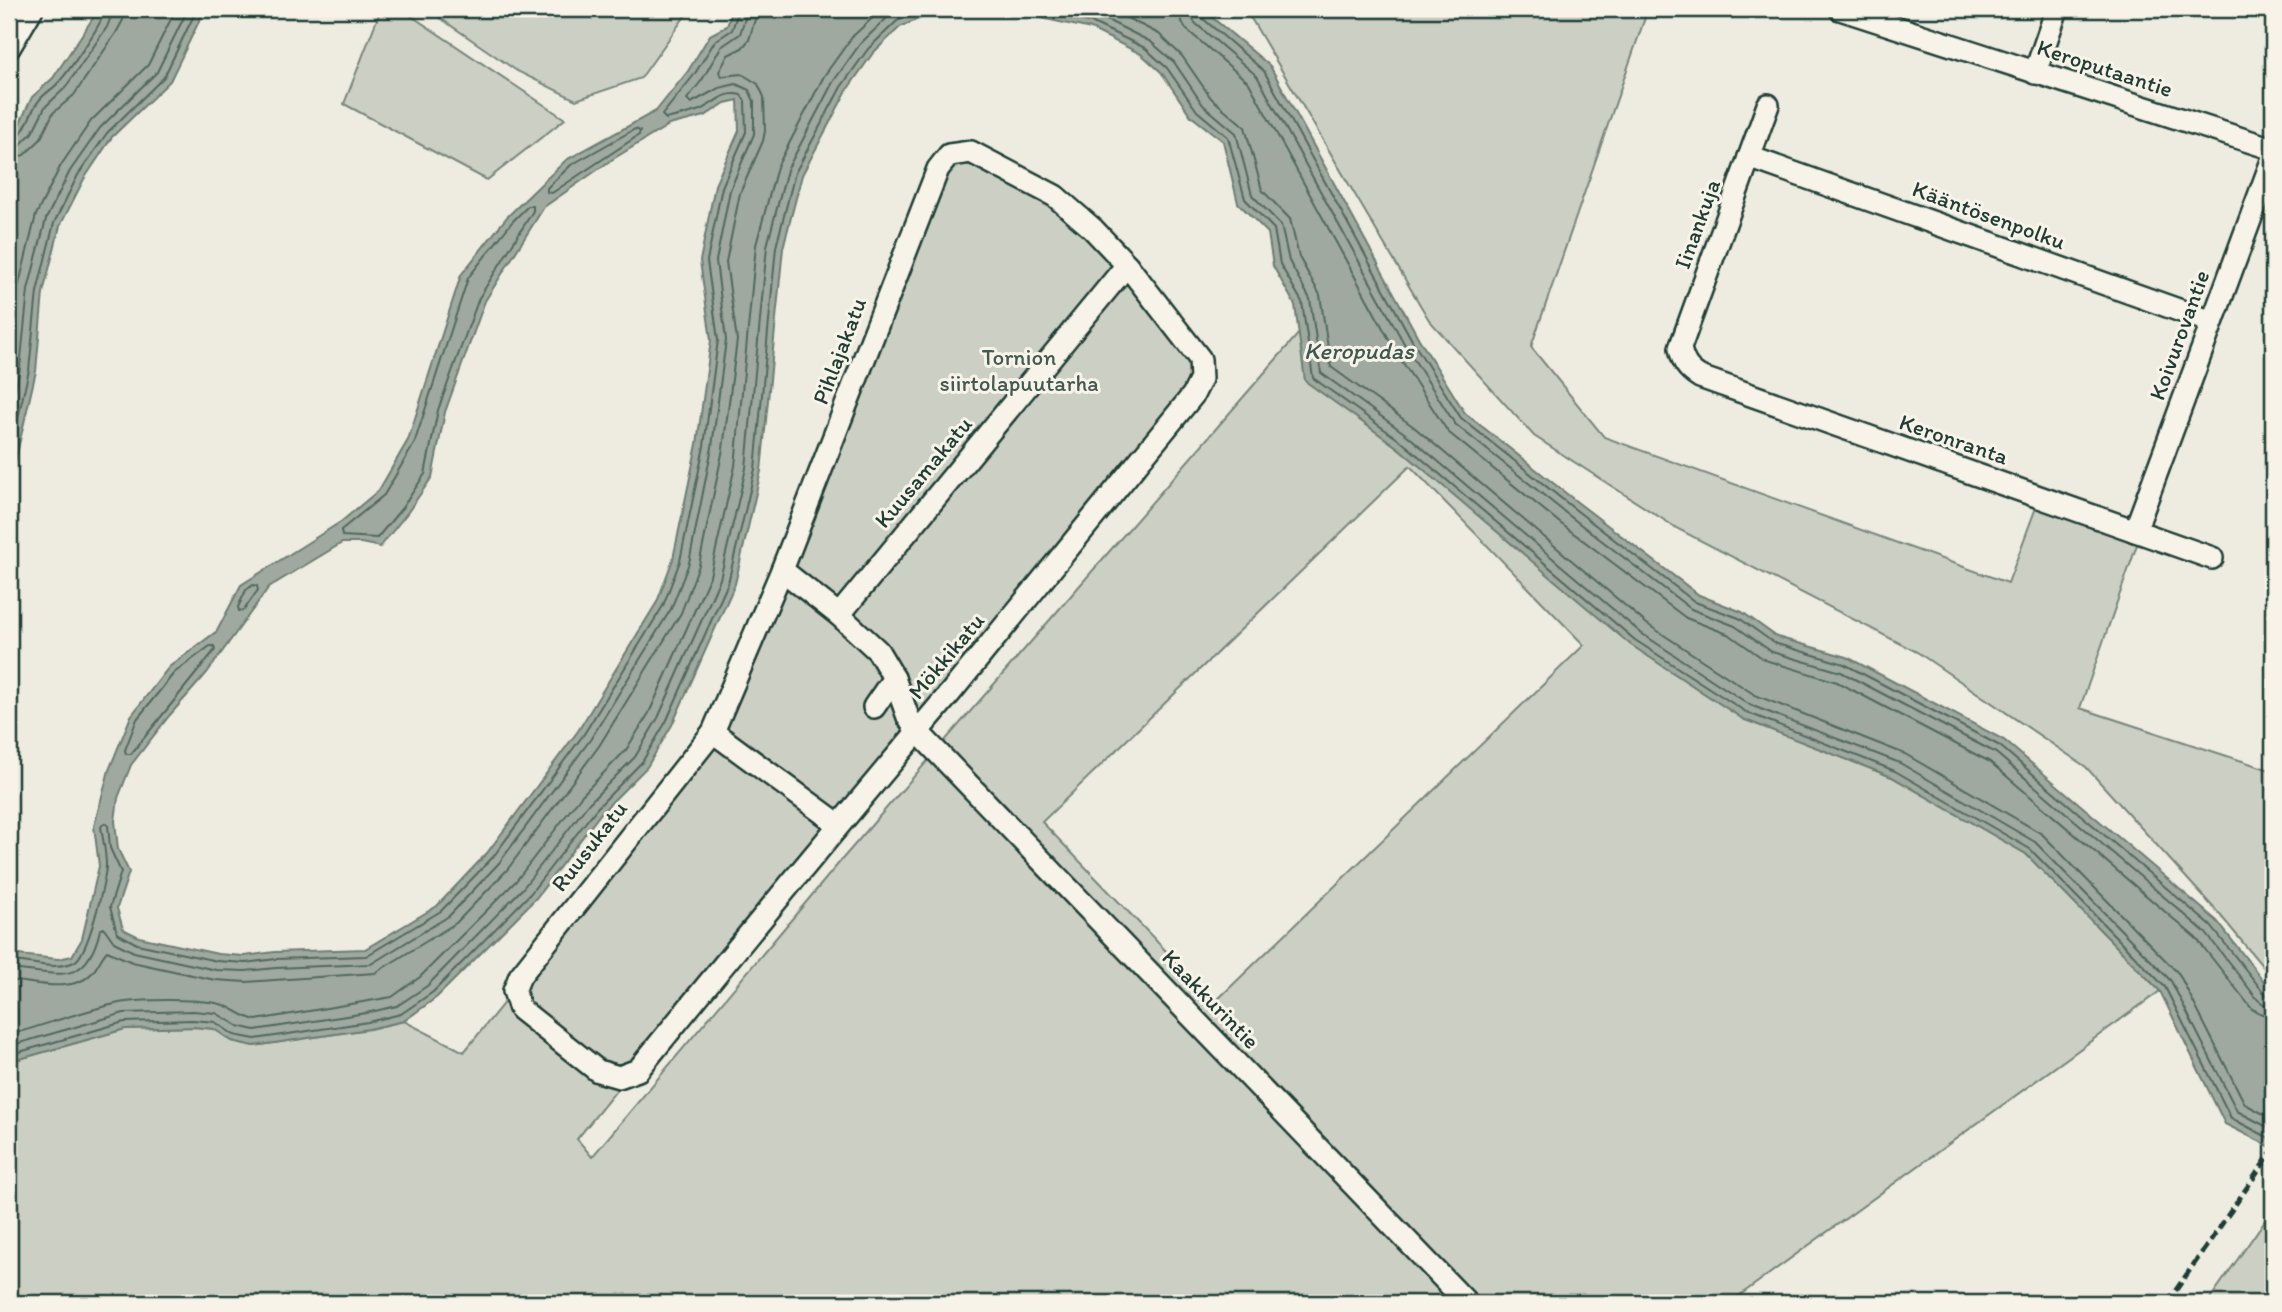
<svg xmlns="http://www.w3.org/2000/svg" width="2282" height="1312" viewBox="0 0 2282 1312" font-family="Itim,sans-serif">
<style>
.green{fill:#cccfc4;stroke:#76867c;stroke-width:2;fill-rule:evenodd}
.water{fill:#9fa99f;stroke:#6c7e74;stroke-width:2;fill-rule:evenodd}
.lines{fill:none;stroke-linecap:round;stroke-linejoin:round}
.shore{stroke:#52685f;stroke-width:2}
.minor-casing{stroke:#1f3d34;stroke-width:26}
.minor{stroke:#f7f3e8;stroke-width:21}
.rail{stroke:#1f3d34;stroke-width:5;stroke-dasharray:10 5;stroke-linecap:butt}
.labels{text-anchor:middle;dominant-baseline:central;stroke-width:6;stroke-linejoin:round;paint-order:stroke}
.street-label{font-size:23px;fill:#1f3d34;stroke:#f7f3e8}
.park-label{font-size:23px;fill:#425a51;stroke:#f7f3e8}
.water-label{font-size:24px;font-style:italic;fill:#3f584f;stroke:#f7f3e8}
</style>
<rect width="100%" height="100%" fill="#eeece1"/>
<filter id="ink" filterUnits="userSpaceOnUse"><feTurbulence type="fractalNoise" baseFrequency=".0143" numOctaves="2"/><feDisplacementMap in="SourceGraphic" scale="14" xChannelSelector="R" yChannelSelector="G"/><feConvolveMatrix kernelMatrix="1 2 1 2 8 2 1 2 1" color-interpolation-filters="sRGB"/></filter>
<g filter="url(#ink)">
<g class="green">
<path d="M 381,9 L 401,9 L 565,119 L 487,180 L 344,104 Z"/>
<path d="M 427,9 L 690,9 L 641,78 L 576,100 L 517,71 Z"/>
<path d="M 1241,9 L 1648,9 L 1531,347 L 1604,437 L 2008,583 L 2038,502 L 2139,539 L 2080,708 L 2273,771 L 2273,979 L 2221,916 L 2086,767 L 1917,652 L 1678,529 L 1534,436 L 1429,320 L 1252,20 Z"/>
<path d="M 971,161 L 1050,203 L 1116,262 L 1193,361 L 1194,377 L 1187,391 L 905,732 L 577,1139 L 592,1157 L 844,857 L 1299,333 L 1306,381 L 1397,447 L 1743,719 L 1892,777 L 2026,854 L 2160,991 L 1729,1303 L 9,1303 L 9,1062 L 125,1029 L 194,1027 L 215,1029 L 232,1041 L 254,1046 L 369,1029 L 404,1021 L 464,1052 L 716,740 L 942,172 L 954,162 ZM 1410,466 L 1584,645 L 1215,1002 L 1042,822 Z"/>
<path d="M 2273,1209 L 2273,1303 L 2207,1303 Z"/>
</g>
<g class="water">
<path d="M 99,9 L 205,9 L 170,81 L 112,137 L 84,179 L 60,226 L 43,293 L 36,371 L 9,488 L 9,135 L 20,123 L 32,97 L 53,78 Z"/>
<path d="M 733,9 L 959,9 L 937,11 L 900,27 L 873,53 L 847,90 L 802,175 L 783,248 L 761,471 L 735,584 L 672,725 L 647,767 L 601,813 L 536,898 L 437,997 L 404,1021 L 369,1029 L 254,1046 L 232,1041 L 214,1029 L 194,1027 L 125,1029 L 9,1062 L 9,954 L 58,959 L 72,956 L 82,939 L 99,866 L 94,826 L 109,770 L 131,716 L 169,667 L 217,631 L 241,585 L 342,521 L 379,490 L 408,440 L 461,275 L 507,217 L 566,160 L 656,111 L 688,71 L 710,35 L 727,26 ZM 738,100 L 739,131 L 715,185 L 700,261 L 711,340 L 697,444 L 673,559 L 657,602 L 578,731 L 487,853 L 437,906 L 365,949 L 275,952 L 244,956 L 218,954 L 139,937 L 123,929 L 117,908 L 129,872 L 118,849 L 115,821 L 118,798 L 131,765 L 169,716 L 206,674 L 269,587 L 342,543 L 361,543 L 380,547 L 408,512 L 432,477 L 445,412 L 485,301 L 544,207 L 613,159 L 669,125 L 705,116 L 725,103 Z"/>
<path d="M 1001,9 L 1202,9 L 1270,66 L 1419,339 L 1465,413 L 1577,502 L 1699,595 L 1742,612 L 1777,637 L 1847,657 L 2004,740 L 2217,921 L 2273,993 L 2273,1152 L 2271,1147 L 2225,1124 L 2160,991 L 2026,854 L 1892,777 L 1743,719 L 1631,645 L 1397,447 L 1305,381 L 1295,305 L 1273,266 L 1268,233 L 1238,203 L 1223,141 L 1191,116 L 1161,72 L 1141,54 L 1091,29 Z"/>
</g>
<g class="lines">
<g class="shore">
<path d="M 1032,9 L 1093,23 L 1145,48 L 1167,68 L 1197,111 L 1228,137 L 1245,199 L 1274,229 L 1280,264 L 1302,302 L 1313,378 L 1402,442 L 1635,640 L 1746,712 L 1895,771 L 2030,849 L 2165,987 L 2231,1118 L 2273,1140"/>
<path d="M 1072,9 L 1097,15 L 1151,42 L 1174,62 L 1203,105 L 1236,133 L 1252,195 L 1281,225 L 1289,261 L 1310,299 L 1321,373 L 1407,435 L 1641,633 L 1750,705 L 1900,763 L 2035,842 L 2171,981 L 2237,1111 L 2273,1130"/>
<path d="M 1109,9 L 1159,34 L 1182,56 L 1211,98 L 1245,127 L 1262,190 L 1290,219 L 1299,257 L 1320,295 L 1331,367 L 1414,427 L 1647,624 L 1755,695 L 1905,754 L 2042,834 L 2179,974 L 2245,1104 L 2273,1119"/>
<path d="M 1179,9 L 1181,20 L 1186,29 L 1249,83 L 1396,352 L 1448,432 L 1560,523 L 1686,618 L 1730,635 L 1765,660 L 1837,682 L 1990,762 L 2197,939 L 2252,1009 L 2262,1014 L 2273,1016"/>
<path d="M 1190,9 L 1191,16 L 1195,23 L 1257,76 L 1406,347 L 1455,424 L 1567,514 L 1691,609 L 1735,626 L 1772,652 L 1841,672 L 1996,753 L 2205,932 L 2258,1000 L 2265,1005 L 2273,1006"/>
<path d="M 1199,9 L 1201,17 L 1264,71 L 1413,342 L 1461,418 L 1572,507 L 1695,602 L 1739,618 L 1774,643 L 1844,664 L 2000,746 L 2211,926 L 2265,994 L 2273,997"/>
<path d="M 635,129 L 640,131 L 639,135 L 552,193 L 547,192 L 547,188 L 571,165 Z"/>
<path d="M 9,139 C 27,137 28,114 38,102 C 43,94 52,90 58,83 C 69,71 104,22 105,9"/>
<path d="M 9,148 L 20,145 L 32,133 L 45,107 L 65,88 L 107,27 L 114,9"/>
<path d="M 9,159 L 24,155 L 40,140 L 53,113 L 74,95 L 116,33 L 123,20 L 124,9"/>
<path d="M 528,206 L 533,206 L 533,211 L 479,298 L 438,410 L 425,474 L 402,508 L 377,538 L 342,536 L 341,530 L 384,495 L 414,444 L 468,278 L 512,222 Z"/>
<path d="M 9,372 L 18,288 L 36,215 L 61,165 L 91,121 L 148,65 L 176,9"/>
<path d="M 9,419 L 20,368 L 28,290 L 46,219 L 70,171 L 100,128 L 157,72 L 188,9"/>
<path d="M 9,457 L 29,370 L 37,292 L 54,223 L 78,175 L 107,133 L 164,77 L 197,9"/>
<path d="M 253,585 L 257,586 L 258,590 L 244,610 L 239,611 L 238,607 L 246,590 Z"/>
<path d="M 210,646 L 214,646 L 215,650 L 131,754 L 126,754 L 125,750 L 137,719 L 174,673 Z"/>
<path d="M 9,960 C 29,962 55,971 74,962 C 88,956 106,880 106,865 C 106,852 103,840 101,827 L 104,823 L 108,825 L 110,848 L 121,872 L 110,907 L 117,933 L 137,944 L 217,961 L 245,963 L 276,959 L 366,956 L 441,911 L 493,857 L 584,734 L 663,606 L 680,561 L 704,446 L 718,340 L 707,261 L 722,187 L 746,132 L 745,101 L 741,95 C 724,90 714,104 700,110 C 689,114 677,116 666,119 L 662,115 L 694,75 L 715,41 L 732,30 L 739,9"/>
<path d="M 9,969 C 55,972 86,990 100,930 L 104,928 L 114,942 L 134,952 L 216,970 L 245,971 L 276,968 L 371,964 L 449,916 L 499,863 L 590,740 L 671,609 L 689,563 L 712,447 L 726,340 L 716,261 L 730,190 L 754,134 L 754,101 L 749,90 L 736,84 L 719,88 L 691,103 L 687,99 L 702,80 L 721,47 L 740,34 L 748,9"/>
<path d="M 9,980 C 33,982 72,994 91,974 C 98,967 101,957 107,951 L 132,962 L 215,980 L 246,982 L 375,973 L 456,923 L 507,870 L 599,746 L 681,613 L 699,565 L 723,449 L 737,340 L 726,262 L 740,193 L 763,141 L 765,131 L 764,97 L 758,84 L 742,74 L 722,76 L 719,72 L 728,55 L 742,48 L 749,40 L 758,9"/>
<path d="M 9,1035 C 45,1025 82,1011 119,1003 C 141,999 193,999 216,1003 C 231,1005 241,1017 256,1020 L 392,997 L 420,977 L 516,881 L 581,796 L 626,750 L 649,713 L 710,576 L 735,466 L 756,245 L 777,167 L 824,76 L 852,37 L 882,9"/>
<path d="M 9,1046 L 124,1013 L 193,1011 L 216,1013 L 238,1026 L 255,1030 L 366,1013 L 397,1006 L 427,986 L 523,888 L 589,803 L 635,757 L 658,718 L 720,579 L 746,468 L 767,246 L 787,170 L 833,82 L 860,44 L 890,15 L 903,9"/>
<path d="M 9,1055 L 124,1022 L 193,1020 L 215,1022 L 234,1035 L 255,1039 L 368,1022 L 401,1014 L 433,992 L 530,894 L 596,809 L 642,762 L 666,722 L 728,583 L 755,469 L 776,247 L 795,173 L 841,87 L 868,49 L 897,21 L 924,9"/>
</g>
<defs>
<g id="minor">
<path d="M 1840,9 L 2273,149"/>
<path d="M 9,48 L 32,9"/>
<path d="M 2035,73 L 2057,9"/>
<path d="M 1768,105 L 1680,348 C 1683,362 1687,369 1700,377 L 2212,558"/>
<path d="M 1749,157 L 2212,322"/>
<path d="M 2135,531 L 2273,158"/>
<path d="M 839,615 L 1127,265"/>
<path d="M 874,707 L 894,678"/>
<path d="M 713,732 L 782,570"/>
<path d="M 838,824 L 713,732 L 520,976 L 514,991 L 520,1009 L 598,1071 L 619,1077 L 638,1070 C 741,943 845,817 951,692 L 1193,395 L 1201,379 L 1200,359 L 1127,265 L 1093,229 L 1055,196 L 971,152 L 949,155 L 938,169 L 782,570 L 839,615 L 878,651 L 894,678 L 908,717 L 917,731 L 1467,1303"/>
</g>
</defs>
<use href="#minor" class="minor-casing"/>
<use href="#minor" class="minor"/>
<path class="rail" d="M 2167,1303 L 2273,1150"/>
</g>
</g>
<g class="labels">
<g class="street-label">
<text transform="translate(2105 68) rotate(18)">Keroputaantie</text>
<text transform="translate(1989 215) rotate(20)">Kääntösenpolku</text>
<text transform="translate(1697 224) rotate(-70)">Iinankuja</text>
<text transform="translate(2179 335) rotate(-70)">Koivurovantie</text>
<text transform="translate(839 351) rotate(-69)">Pihlajakatu</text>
<text transform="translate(1954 439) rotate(19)">Keronranta</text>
<text transform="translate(923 472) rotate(-50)">Kuusamakatu</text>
<text transform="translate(946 656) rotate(-50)">Mökkikatu</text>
<text transform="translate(589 846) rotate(-52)">Ruusukatu</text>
<text transform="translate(1211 999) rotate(46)">Kaakkurintie</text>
</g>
<g class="park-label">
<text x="1019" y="357">Tornion<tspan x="1019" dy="26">siirtolapuutarha</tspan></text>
</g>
<g class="water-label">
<text x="1359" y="350">Keropudas</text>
</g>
</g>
<rect width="2282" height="1312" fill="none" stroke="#f7f3e8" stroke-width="35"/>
<rect x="18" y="18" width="2247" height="1277" fill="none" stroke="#1f3d34" stroke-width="2.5" filter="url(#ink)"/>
</svg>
